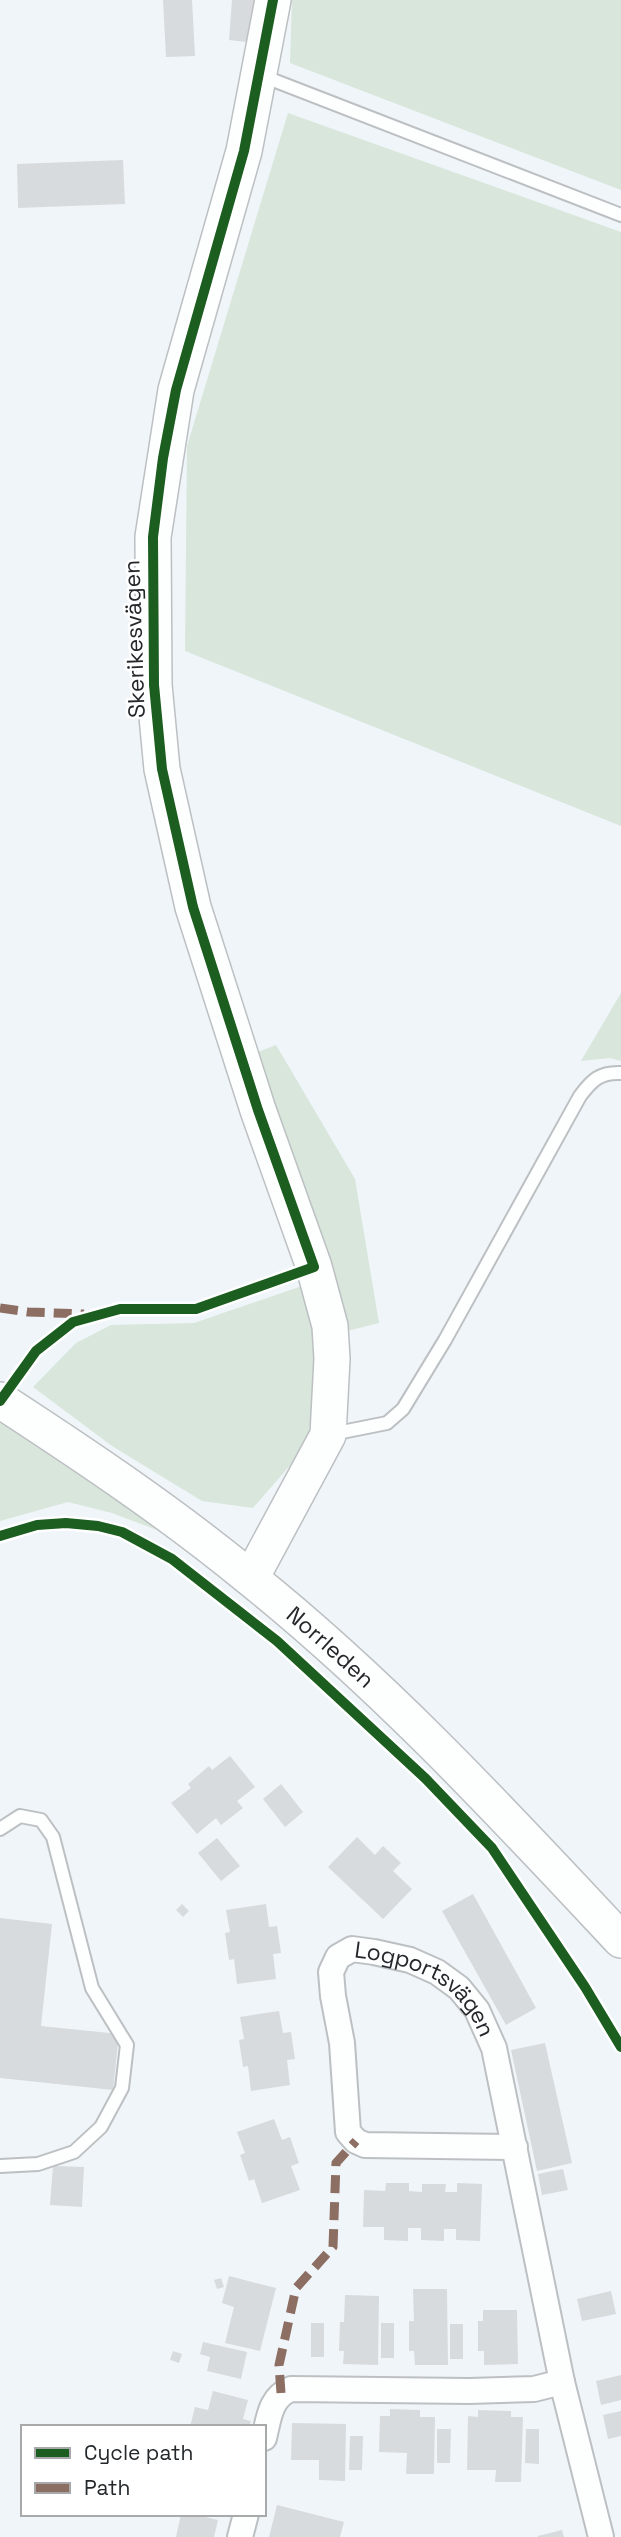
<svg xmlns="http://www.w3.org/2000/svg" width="621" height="2537" viewBox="0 0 621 2537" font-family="'Space Grotesk',sans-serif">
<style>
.green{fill:#d8e6db}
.building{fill:#d7dbde}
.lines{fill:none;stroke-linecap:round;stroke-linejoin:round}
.lane-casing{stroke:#bcc0c3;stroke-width:16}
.street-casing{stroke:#bcc0c3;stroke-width:28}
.secondary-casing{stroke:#bcc0c3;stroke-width:38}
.lane{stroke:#fdfefe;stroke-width:12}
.street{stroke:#fdfefe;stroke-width:24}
.secondary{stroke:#fdfefe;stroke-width:35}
.quiet{stroke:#8d6e63;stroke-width:9;stroke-dasharray:18 9;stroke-linecap:butt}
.cycleway-casing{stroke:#fff;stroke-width:15}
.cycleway{stroke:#1b5e20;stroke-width:10}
.labels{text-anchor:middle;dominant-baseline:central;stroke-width:5;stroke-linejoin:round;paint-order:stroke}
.street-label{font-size:23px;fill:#24282b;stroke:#fff}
</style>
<rect width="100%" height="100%" fill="#f0f5f9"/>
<g class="green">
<path d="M 292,0 L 621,0 L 621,190 L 290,63 Z"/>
<path d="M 288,113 L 621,232 L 621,826 L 185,651 L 187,446 Z"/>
<path d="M 621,993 L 621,1061 L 610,1058 L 581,1061 Z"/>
<path d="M 276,1045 L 355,1179 L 379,1323 L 347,1331 L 258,1052 Z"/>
<path d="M 302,1286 L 319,1361 L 307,1446 L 253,1508 L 202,1501 L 112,1446 L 33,1387 L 76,1343 L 111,1325 L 194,1323 Z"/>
<path d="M 3,1421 L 165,1533 L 112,1513 L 68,1502 L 0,1521 L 0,1424 Z"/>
</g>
<g class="building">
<path d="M 163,0 L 192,0 L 195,56 L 166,57 Z"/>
<path d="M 232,0 L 260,0 L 256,43 L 229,40 Z"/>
<path d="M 123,160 L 125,204 L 18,208 L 17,164 Z"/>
<path d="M 230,1756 L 255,1787 L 237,1801 L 243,1808 L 221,1825 L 216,1818 L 197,1834 L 171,1803 L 191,1788 L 188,1784 L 209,1766 L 212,1770 Z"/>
<path d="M 281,1784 L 303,1812 L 285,1827 L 263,1799 Z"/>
<path d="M 357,1837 L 375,1855 L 383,1846 L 401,1863 L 393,1871 L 412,1889 L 383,1919 L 328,1867 Z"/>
<path d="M 217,1838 L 240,1866 L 221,1881 L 198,1853 Z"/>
<path d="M 473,1894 L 536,2008 L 506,2025 L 442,1911 Z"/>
<path d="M 182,1904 L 189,1911 L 183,1917 L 176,1910 Z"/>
<path d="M 266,1904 L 269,1927 L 277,1926 L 281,1953 L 273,1954 L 276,1979 L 237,1984 L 234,1959 L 229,1960 L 225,1933 L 230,1932 L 226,1910 Z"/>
<path d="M 0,1918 L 52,1924 L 41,2026 L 119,2034 L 113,2090 L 0,2078 Z"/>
<path d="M 279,2011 L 283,2033 L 291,2032 L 295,2059 L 287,2060 L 290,2085 L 251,2091 L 248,2066 L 243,2067 L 239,2040 L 244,2039 L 240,2017 Z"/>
<path d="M 545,2043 L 572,2163 L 537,2171 L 511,2050 Z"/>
<path d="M 274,2119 L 282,2140 L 290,2137 L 299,2163 L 291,2166 L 300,2190 L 262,2203 L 254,2179 L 249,2181 L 240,2155 L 245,2153 L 237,2132 Z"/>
<path d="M 53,2166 L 84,2167 L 82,2207 L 50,2205 Z"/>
<path d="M 563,2169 L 568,2190 L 542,2195 L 538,2174 Z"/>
<path d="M 386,2183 L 409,2183 L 409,2191 L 422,2192 L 422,2184 L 446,2184 L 445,2192 L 457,2192 L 457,2183 L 482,2184 L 480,2241 L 456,2240 L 456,2229 L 444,2229 L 444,2241 L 421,2240 L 421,2228 L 408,2228 L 408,2241 L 384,2240 L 384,2227 L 363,2227 L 364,2190 L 385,2191 Z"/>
<path d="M 229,2276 L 276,2288 L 260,2351 L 225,2343 L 234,2307 L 222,2303 Z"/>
<path d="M 221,2278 L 224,2287 L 217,2289 L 214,2280 Z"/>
<path d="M 413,2289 L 447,2289 L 448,2365 L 415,2365 L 414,2351 L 409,2351 L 409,2321 L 414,2321 Z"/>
<path d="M 611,2291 L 616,2314 L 582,2321 L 577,2299 Z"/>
<path d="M 345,2295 L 379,2296 L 378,2365 L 343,2364 L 344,2351 L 339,2351 L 340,2322 L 344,2322 Z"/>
<path d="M 483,2310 L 517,2310 L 518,2364 L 484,2365 L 484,2351 L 478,2351 L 478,2321 L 483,2321 Z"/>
<rect x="311" y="2323" width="13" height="34"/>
<rect x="381" y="2323" width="13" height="35"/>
<rect x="450" y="2324" width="13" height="35"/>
<path d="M 203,2342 L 247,2352 L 241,2379 L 207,2371 L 210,2357 L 200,2354 Z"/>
<path d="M 173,2351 L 182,2354 L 179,2363 L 170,2360 Z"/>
<path d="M 621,2375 L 621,2400 L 601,2405 L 596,2381 Z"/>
<path d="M 213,2391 L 248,2400 L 243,2419 L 251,2421 L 249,2427 L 190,2427 L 195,2407 L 208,2410 Z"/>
<path d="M 390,2409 L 420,2410 L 420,2417 L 435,2417 L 434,2474 L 406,2474 L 407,2453 L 379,2452 L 380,2416 L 390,2416 Z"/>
<path d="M 478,2410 L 511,2411 L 511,2417 L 523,2417 L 521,2482 L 495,2482 L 496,2470 L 467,2470 L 468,2416 L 478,2417 Z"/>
<path d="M 621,2411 L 621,2436 L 608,2439 L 603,2415 Z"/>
<path d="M 292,2423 L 346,2424 L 345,2481 L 319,2480 L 319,2460 L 291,2460 Z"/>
<path d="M 437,2429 L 451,2429 L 450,2463 L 437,2463 Z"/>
<path d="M 526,2429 L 539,2429 L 539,2464 L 525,2463 Z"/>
<path d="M 350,2436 L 363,2436 L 362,2470 L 349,2470 Z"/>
<path d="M 277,2505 L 344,2522 L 340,2537 L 269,2537 Z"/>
<path d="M 181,2514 L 193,2514 L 218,2520 L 214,2537 L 176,2537 Z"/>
<path d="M 562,2530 L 564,2537 L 538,2537 L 538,2536 Z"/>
</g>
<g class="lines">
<defs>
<g id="lane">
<path d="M 260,75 L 621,215"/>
<path d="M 332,1434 L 387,1423 L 403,1409 L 445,1340 L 580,1096 C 592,1080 600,1072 621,1073"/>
<path d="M 0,1829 L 20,1816 L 41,1820 L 53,1837 L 92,1988 L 127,2045 L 122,2088 L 101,2127 L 74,2152 L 38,2164 L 0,2166"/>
</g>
<g id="street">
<path id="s1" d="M 515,2147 L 365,2145 L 356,2141 L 348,2132 L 342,2043 L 333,1996 L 331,1972 L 338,1957 L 352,1949 L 374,1952 L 410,1960 L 437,1972 L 459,1988 L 477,2010 L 494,2048 L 562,2382 L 601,2537"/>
<path d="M 264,2438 C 269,2418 270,2397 291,2389 L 469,2391 L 534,2389 L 562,2382"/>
<path d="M 240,2537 L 246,2514"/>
</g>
<g id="secondary">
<path id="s2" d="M 0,1400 C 86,1456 171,1513 250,1578 C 385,1686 503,1814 621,1940"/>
<path d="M 251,1578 L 328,1435 L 332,1359 L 330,1326 L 314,1267 L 258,1110 L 193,907 L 162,769 L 154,685 L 153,537 L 176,390 L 244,151 L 273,0"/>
</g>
</defs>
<use href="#lane" class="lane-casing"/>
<use href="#street" class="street-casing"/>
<use href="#secondary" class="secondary-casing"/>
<use href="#lane" class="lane"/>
<use href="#street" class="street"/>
<use href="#secondary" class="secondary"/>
<g class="quiet">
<path d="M 0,1308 L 28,1312 L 84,1314"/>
<path d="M 281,2393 L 279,2365 L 296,2288 L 333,2247 L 336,2163 L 356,2141"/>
</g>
<defs>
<g id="cycleway">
<path d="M 0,1401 L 36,1351 L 73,1322 L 120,1309 L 196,1309 L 314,1267 L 258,1110 L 193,907 L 162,769 L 154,685 L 153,537 L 163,458 L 176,390 L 244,151 L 273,0"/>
<path d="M 0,1536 L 37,1525 L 66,1523 L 98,1526 L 122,1532 L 172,1559 L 277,1641 L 426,1779 L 492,1848 L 585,1987 L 621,2047"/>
</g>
</defs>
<use href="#cycleway" class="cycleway-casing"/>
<use href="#cycleway" class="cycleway"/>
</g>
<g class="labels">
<g class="street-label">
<text transform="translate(134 639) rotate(-92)">Skerikesvägen</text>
<text stroke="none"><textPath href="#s2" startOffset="413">Norrleden</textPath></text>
<text stroke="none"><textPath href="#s1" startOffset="453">Logportsvägen</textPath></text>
</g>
</g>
<rect x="21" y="2425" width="245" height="91" fill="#ffffff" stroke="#a7a9aa" stroke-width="2"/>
<rect x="35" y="2448" width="35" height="10" fill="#1b5e20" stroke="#a7a9aa" stroke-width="2"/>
<text x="84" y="2460" font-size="21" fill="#24282b">Cycle path</text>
<rect x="35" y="2483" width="35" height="10" fill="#8d6e63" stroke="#a7a9aa" stroke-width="2"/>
<text x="84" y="2495" font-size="21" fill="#24282b">Path</text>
</svg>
